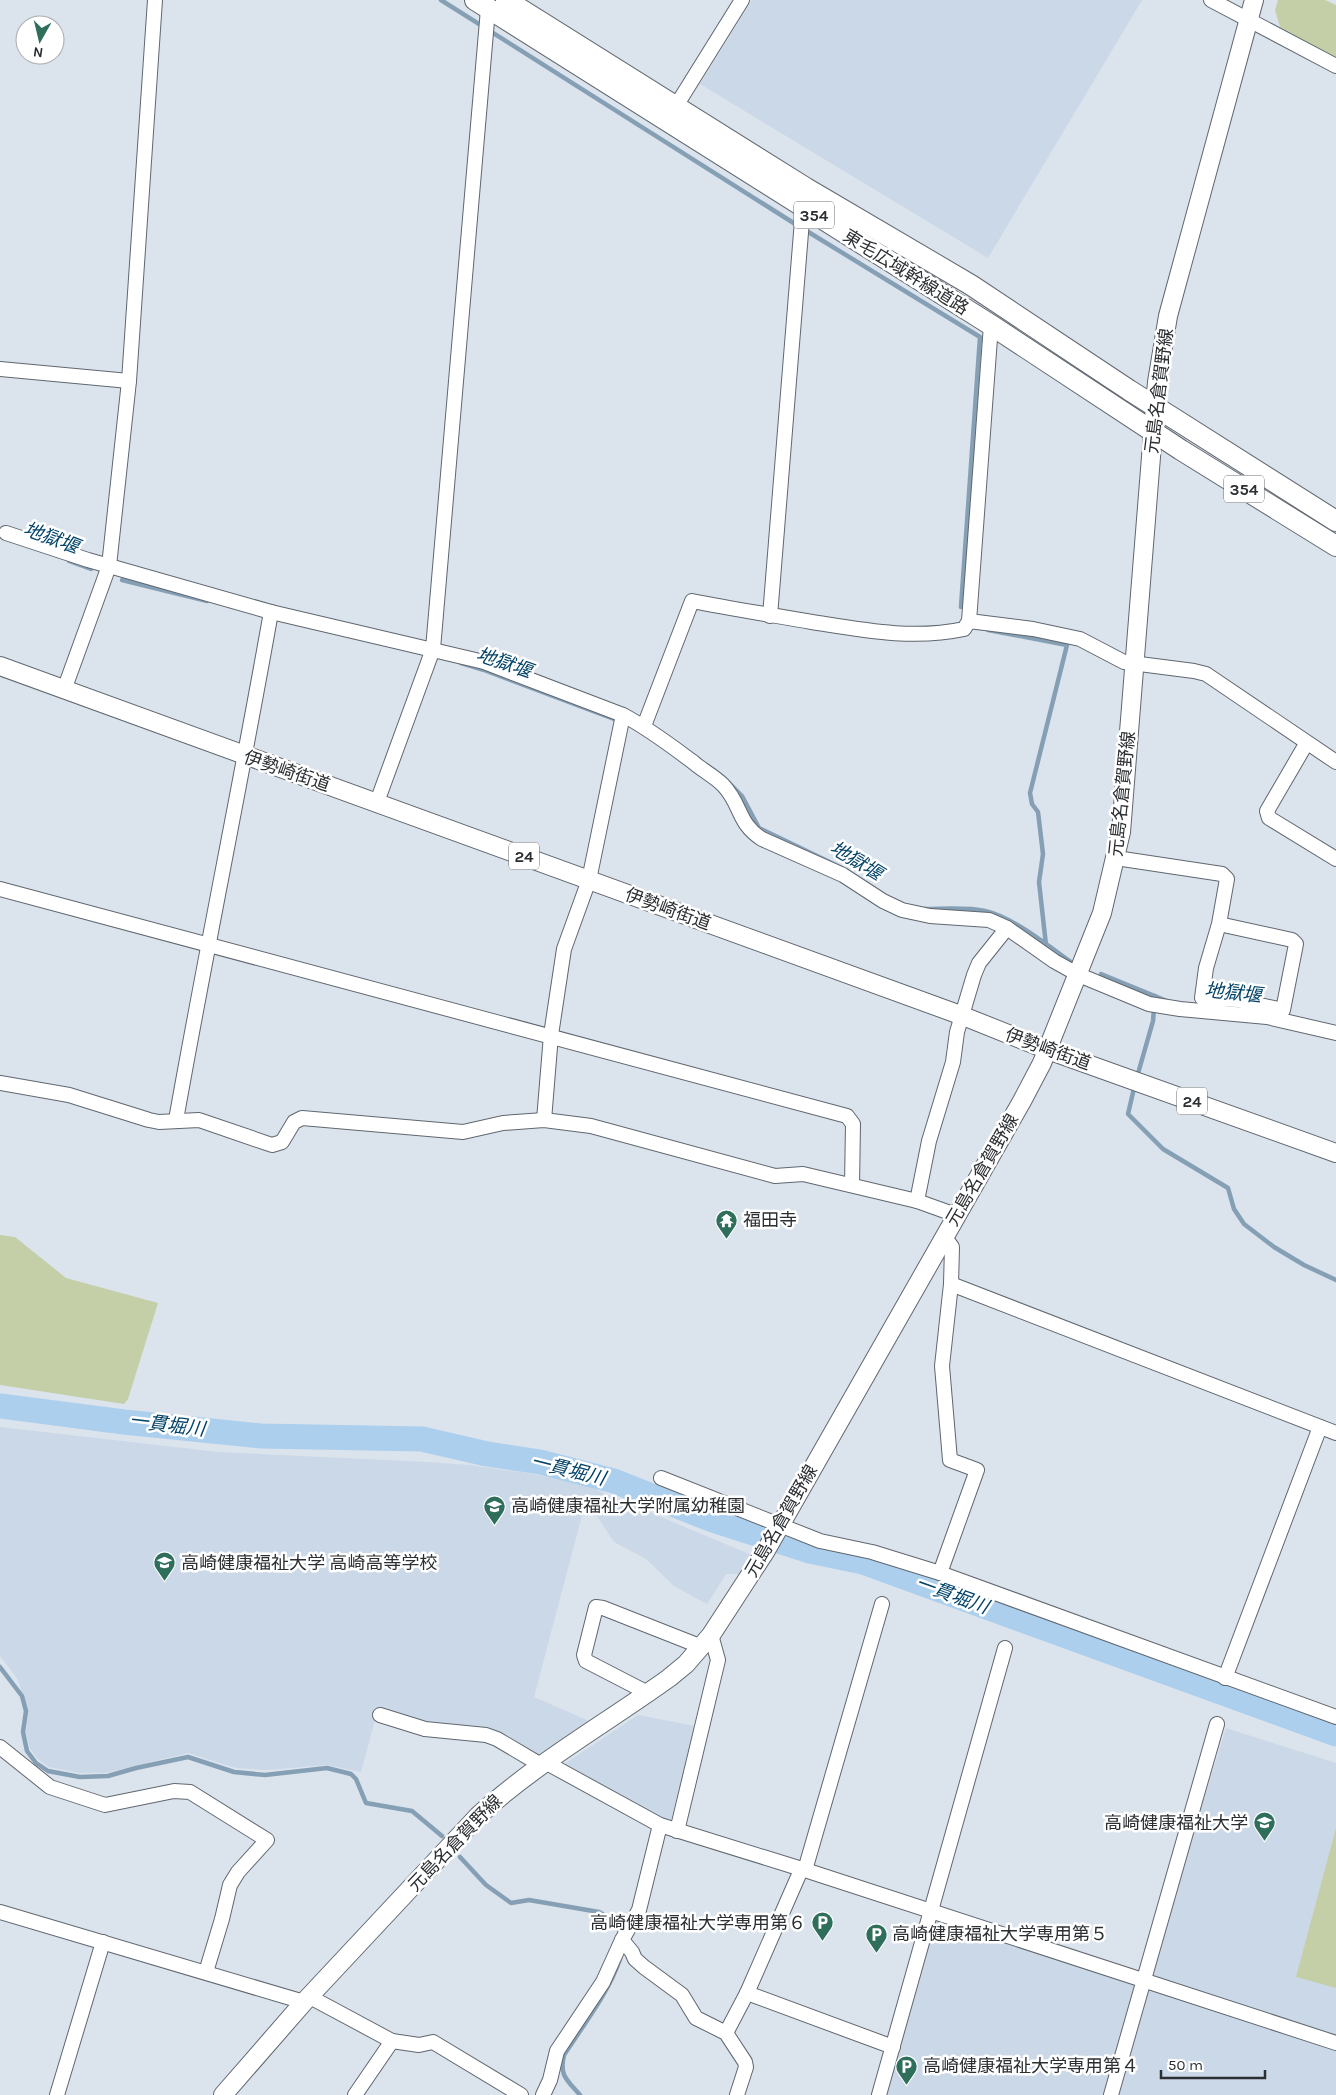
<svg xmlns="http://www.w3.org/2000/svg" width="1336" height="2095" viewBox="0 0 1336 2095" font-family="Karla,'Noto Sans JP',sans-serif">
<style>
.built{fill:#cbd8e7}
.green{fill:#c5cfa7}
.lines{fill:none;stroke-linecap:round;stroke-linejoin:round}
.stream{stroke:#859fb5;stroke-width:4.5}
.river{stroke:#abcfed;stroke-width:25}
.minor-casing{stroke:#60676f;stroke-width:16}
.major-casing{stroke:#60676f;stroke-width:20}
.highway-casing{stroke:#60676f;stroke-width:22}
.minor{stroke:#fff;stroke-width:14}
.major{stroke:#fff;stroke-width:18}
.highway{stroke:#fff;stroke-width:20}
.labels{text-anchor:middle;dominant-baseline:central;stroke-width:5;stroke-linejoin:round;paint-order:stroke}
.shield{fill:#fff;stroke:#6b6d70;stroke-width:1}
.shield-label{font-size:16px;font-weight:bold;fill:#2b2f32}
.street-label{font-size:18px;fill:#2b2f32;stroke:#fff}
.poi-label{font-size:18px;fill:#2b2f32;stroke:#fff;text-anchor:start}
.water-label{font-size:19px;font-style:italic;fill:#034369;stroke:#fff}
</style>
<rect width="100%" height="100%" fill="#dbe3ed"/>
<g class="built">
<path d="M 752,0 L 1142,0 L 988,258 L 700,84 Z"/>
<path d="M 0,1427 L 218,1452 L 428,1462 L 469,1465 L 527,1473 L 580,1483 L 754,1556 L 742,1574 L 726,1574 L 707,1604 L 674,1586 L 646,1559 L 614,1542 L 591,1507 L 585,1504 L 534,1697 L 589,1721 L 536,1757 L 451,1730 L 377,1712 L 361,1772 L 327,1765 L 266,1770 L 236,1768 L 188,1753 L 106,1773 L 80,1773 L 49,1767 L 38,1759 L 30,1749 L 26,1733 L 28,1711 L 23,1695 L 17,1678 L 0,1656 Z"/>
<path d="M 638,1715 L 695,1726 L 670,1825 L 560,1767 Z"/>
<path d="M 1226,1728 L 1336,1763 L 1336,2095 L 883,2095 L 934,1920 L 1146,1988 Z"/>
</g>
<g class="green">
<path d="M 1278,0 L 1325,0 L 1336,5 L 1336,58 L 1280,27 L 1275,10 Z"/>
<path d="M 0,1235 L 15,1237 L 66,1278 L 158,1303 L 128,1399 L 124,1404 L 0,1385 Z"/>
<path d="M 1336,1828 L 1336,1988 L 1296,1977 Z"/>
</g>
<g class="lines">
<g class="stream">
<path d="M 441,0 L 792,222 L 980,337 L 961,607"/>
<path d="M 69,561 L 91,569"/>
<path d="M 122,580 L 207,601"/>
<path d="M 988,630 L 1067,645 L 1030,793 L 1032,804 L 1038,812 L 1043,854 L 1039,882 L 1046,945"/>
<path d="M 461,663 L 484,670 L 614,719"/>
<path d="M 729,783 L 742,796 L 759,828 L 842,868"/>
<path d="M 924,909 C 942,909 968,907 985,911 C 1015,918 1049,947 1075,965"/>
<path d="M 1101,974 L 1167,1001"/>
<path d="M 1137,1077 L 1153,1021 L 1155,996"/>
<path d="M 1135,1084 L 1128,1114 L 1163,1149 L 1228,1188 L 1234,1209 L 1244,1224 L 1274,1247 L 1304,1265 L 1336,1280"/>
<path d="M 0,1667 L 22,1696 L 26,1711 L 23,1732 L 27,1751 L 36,1763 L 48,1771 L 80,1777 L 108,1776 L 136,1768 L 188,1757 L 234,1772 L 265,1775 L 327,1768 L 351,1774 L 356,1779 L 366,1803 L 412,1811 L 442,1836"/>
<path d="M 460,1857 L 486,1885 L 511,1903 L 529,1900 L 599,1912 L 609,1918 L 620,1931"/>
<path d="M 580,2095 C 567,2080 559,2076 564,2055 C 584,2024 608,1994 620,1959"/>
</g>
<path class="river" d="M 0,1406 L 124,1422 L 261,1436 L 422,1439 L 487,1454 L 540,1462 L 614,1481 L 710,1519 L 810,1551 L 863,1562 L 1336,1734"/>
<defs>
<g id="minor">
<path d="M 1211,0 L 1336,66"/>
<path d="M 676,106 L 742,0"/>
<path d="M 0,369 L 129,381"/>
<path d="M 6,533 L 88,560 L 271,612 L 484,662 L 623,715 C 648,728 670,745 693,762 C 702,770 714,776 723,785 C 742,805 737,823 762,839 L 843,875 L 883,901 L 902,910 L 930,916 L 989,920 L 1007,928 L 1054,961 L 1079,975 L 1149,1004 L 1180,1009 L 1267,1017 L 1336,1033"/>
<path d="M 770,616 L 803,208"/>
<path d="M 969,621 L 991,325"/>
<path d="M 64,690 L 109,566 L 129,381 L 155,0"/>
<path d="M 644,726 L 692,601 C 732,609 772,615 812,622 C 863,630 913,640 964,629 L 969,621 L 1033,629 L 1080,639 L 1124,662 L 1194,671 L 1206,674 L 1336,762"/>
<path d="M 1306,744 L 1267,811 L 1269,818 L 1336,859"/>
<path d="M 377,802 L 433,649 L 488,9"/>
<path d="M 1116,858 L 1222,874 L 1227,879 L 1219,924 L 1206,968 L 1202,998 L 1237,1000 L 1283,1010 L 1296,944 L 1292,940 L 1219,924"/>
<path d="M 0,889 L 847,1116 L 853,1124 L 852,1185"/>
<path d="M 0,1083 L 69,1095 L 149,1120 L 159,1122 L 199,1120 L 272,1145 L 282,1142 L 294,1122 L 302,1118 L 463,1132 L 503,1123 L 544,1120 L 591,1126 L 775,1176 L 803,1174 L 917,1201 L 956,1215"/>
<path d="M 176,1120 C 206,951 241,782 271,612"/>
<path d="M 544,1120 L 551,1035 L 564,949 L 589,880 L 623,715"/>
<path d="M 917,1201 L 929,1141 L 953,1062 L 957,1032 L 974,975 L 979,963 L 1007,928"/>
<path d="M 951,1284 L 1336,1433"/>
<path d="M 661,1478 L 820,1541 L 872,1552 L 940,1573 L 1336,1717"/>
<path d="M 940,1573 L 977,1470 L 950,1460 L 942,1366 L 951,1284 L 952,1247 L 944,1236"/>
<path d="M 1225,1678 L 1320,1427"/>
<path d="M 648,1693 L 586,1661 L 584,1655 L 596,1607 L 603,1608 L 702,1647"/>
<path d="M 380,1715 L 425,1729 L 486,1735 L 497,1739 L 541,1765"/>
<path d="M 0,1747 L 50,1787 L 105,1805 L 174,1791 L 190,1792 L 267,1840 L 238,1872 L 230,1885 L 222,1919 L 206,1972"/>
<path d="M 545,1762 L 660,1825 L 805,1870 L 1336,2043"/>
<path d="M 677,1831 L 718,1660 L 711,1635"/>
<path d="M 805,1870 L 882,1604"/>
<path d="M 0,1912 L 304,2002"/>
<path d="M 622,1940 L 632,1952 L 635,1959 L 644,1967 L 682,1995 L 696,2018 L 726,2033 L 745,2062 L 746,2067 L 737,2095"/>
<path d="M 747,1993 L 893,2047"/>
<path d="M 310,1997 L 392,2041 L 419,2045 L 433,2042 L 521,2095"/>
<path d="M 726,2033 L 747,1993 L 801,1870"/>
<path d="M 57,2095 L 103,1942"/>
<path d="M 355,2095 L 392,2041"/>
<path d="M 543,2095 L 550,2080 L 557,2051 L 603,1982 L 622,1940 L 639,1910 L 660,1825"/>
<path d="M 879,2095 L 1005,1648"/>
<path d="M 1111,2095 L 1217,1724"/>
</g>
<g id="major">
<path d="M 0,666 L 963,1016 L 1048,1050 L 1336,1153"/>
<path d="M 223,2095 L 304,2002 L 478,1816 C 536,1763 605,1724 669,1678 L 686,1664 L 711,1635 L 765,1552 L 1022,1101 L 1042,1063 L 1102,913 L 1121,832 L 1157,382 L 1168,316 L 1254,0"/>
</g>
<g id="highway">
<path d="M 475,0 L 991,325 L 1181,450 L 1336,546"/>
<path d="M 506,0 L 806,188 L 971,285 L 1129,390 L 1336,521"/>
</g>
</defs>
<use href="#minor" class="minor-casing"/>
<use href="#major" class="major-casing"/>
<use href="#highway" class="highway-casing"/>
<use href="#minor" class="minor"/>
<use href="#major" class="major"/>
<use href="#highway" class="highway"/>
</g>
<defs>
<symbol id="temple-pin" viewBox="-11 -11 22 30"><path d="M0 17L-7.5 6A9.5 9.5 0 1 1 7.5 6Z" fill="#2f6e5b" stroke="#fff"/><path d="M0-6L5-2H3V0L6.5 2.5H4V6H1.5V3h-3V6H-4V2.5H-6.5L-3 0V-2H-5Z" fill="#fff"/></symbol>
<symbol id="school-pin" viewBox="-11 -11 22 30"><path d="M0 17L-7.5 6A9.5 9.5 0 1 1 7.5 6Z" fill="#2f6e5b" stroke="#fff"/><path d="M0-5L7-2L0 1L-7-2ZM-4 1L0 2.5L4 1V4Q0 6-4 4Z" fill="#fff"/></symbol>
<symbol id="university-pin" viewBox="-11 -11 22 30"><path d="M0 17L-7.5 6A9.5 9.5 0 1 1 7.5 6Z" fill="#2f6e5b" stroke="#fff"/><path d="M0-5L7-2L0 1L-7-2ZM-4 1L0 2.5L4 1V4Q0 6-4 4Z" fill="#fff"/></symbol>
<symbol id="parking-pin" viewBox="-11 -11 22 30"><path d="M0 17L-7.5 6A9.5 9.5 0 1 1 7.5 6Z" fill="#2f6e5b" stroke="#fff"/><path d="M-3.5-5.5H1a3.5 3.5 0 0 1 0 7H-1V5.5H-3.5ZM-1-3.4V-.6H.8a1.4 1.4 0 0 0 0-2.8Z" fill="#fff"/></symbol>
</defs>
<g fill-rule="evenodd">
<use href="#temple-pin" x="714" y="1208" width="25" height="34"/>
<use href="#school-pin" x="482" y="1494" width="25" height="34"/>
<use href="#school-pin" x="152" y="1550" width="25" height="34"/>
<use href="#university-pin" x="1252" y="1810" width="25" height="34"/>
<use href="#parking-pin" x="810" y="1910" width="25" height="34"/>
<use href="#parking-pin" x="864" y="1922" width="25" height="34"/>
<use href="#parking-pin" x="894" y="2054" width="25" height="34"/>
</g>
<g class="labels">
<g class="shield">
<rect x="794" y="201.5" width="40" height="27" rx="4"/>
<rect x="1224" y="475.5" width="40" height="27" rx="4"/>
<rect x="509" y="842.5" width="30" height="27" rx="4"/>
<rect x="1177" y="1087.5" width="30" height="27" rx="4"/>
</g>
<g class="shield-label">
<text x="814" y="215">354</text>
<text x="1244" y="489">354</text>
<text x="524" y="856">24</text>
<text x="1192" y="1101">24</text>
</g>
<g class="street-label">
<text transform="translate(906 272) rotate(32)">東毛広域幹線道路</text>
<text transform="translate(1159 391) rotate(-83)">元島名倉賀野線</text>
<text transform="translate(287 771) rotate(19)">伊勢崎街道</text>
<text transform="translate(1122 794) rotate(-84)">元島名倉賀野線</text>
<text transform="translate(668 909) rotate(20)">伊勢崎街道</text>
<text transform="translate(1048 1049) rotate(20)">伊勢崎街道</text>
<text transform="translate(982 1170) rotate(-60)">元島名倉賀野線</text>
<text transform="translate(781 1521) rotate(-60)">元島名倉賀野線</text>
<text transform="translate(455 1843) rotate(-46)">元島名倉賀野線</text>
</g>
<g class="poi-label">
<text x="743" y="1220">福田寺</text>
<text x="511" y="1506">高崎健康福祉大学附属幼稚園</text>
<text x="181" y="1563">高崎健康福祉大学 高崎高等学校</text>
<text x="1248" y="1823" text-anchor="end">高崎健康福祉大学</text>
<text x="806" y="1923" text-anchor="end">高崎健康福祉大学専用第６</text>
<text x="892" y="1934">高崎健康福祉大学専用第５</text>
<text x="923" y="2066">高崎健康福祉大学専用第４</text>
</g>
<g class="water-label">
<text transform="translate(51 538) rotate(20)">地獄堰</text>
<text transform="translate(504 663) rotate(19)">地獄堰</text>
<text transform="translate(856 861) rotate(31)">地獄堰</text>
<text transform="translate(1233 993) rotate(6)">地獄堰</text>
<text transform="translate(167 1425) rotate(7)">一貫堀川</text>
<text transform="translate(568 1470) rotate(14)">一貫堀川</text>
<text transform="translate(952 1595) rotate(20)">一貫堀川</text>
</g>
</g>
<g transform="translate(40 40) rotate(188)"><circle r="24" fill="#ffffff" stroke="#aaacad"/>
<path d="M0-4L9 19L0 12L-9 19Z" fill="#2f6e5b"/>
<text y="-8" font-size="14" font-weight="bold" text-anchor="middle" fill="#2b2f32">N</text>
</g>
<path d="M1161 2070v8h104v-8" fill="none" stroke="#2b2f32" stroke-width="2.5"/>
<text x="1168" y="2070" font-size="15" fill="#2b2f32" stroke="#ffffff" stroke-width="4" paint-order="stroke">50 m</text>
</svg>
